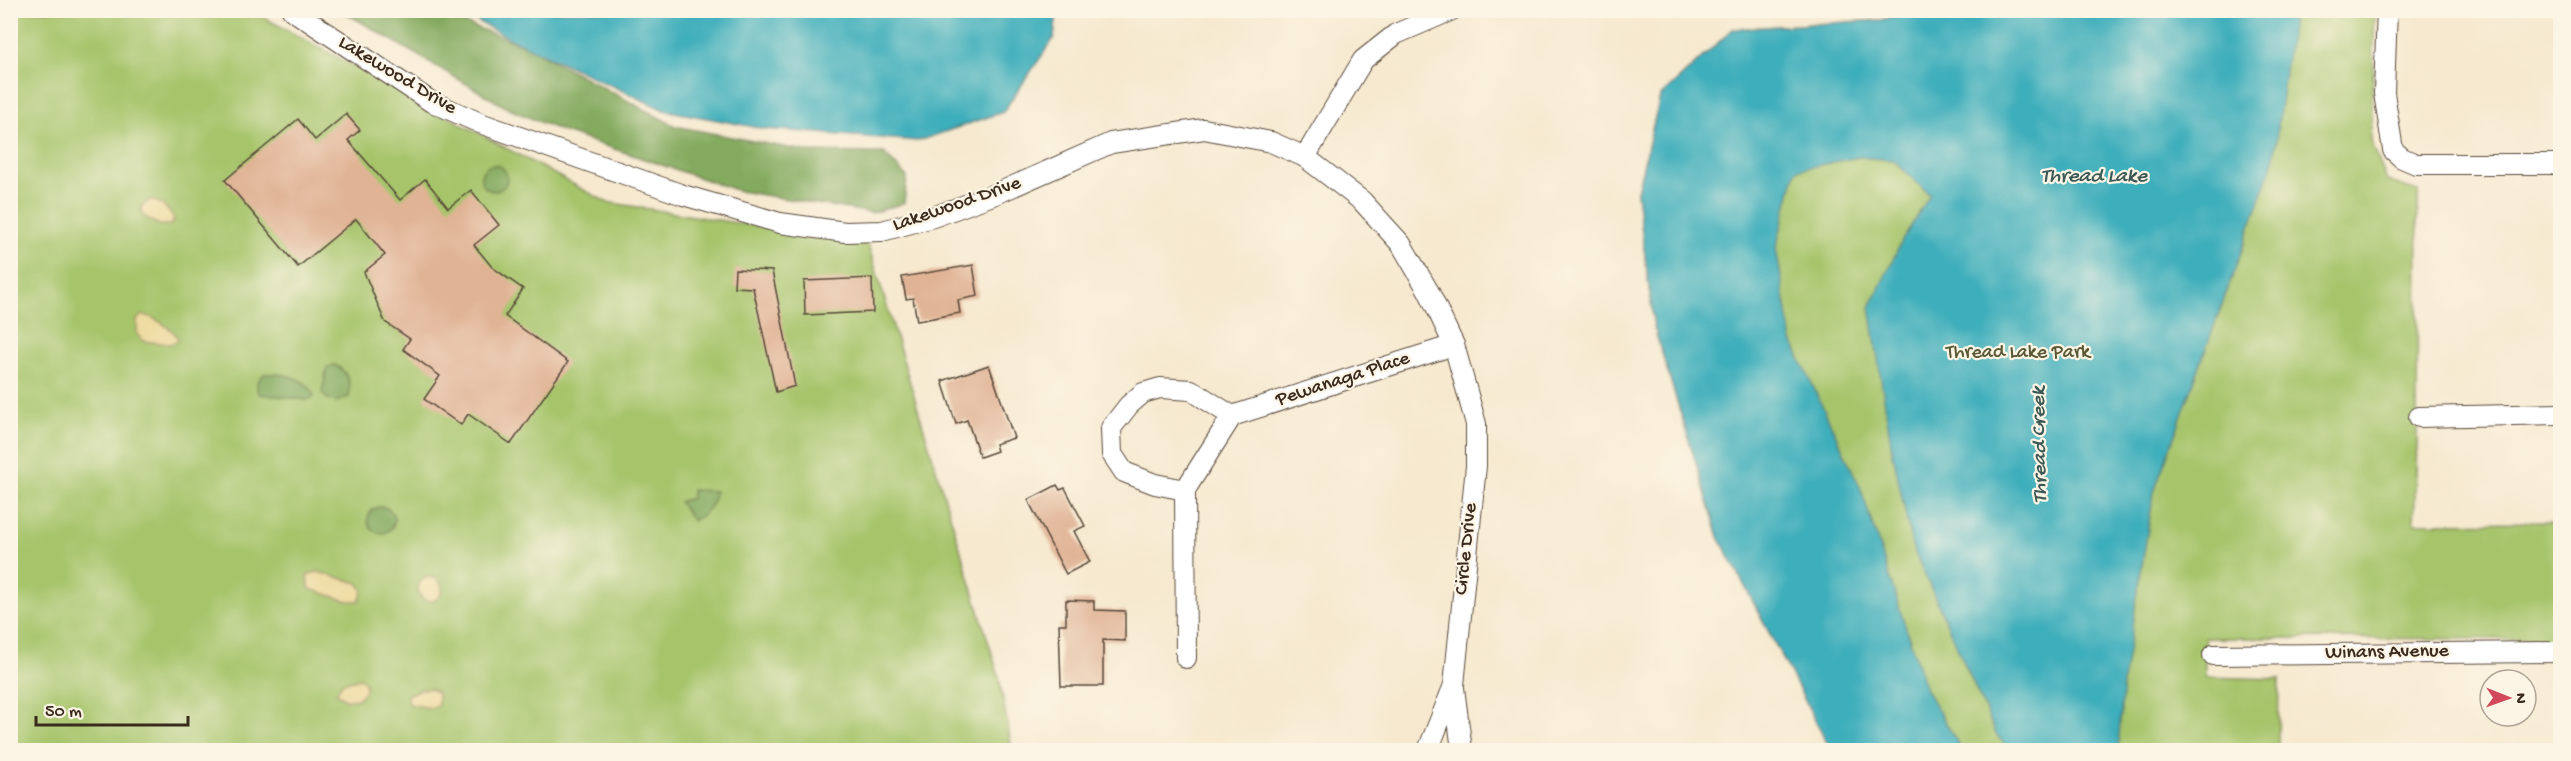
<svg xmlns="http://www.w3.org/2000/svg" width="2571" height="761" viewBox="0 0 2571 761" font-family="'Gochi Hand',sans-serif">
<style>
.green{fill:#a6c46b;stroke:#707744;stroke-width:1.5}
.forest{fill:#84aa5f;stroke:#606a3e;stroke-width:1.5}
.sand{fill:#eeda9e;stroke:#94825e;stroke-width:1.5}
.water{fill:#3eaebb;stroke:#3c6c6c;stroke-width:1.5}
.building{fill:#e0b395}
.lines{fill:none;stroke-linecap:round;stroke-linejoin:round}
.minor-casing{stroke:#574739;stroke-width:22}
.minor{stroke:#fff;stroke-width:20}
.labels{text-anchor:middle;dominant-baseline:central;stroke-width:4.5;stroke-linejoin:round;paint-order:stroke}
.street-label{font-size:20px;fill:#3b2a1e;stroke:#fcf5e5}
.park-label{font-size:20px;fill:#5b5835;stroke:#fcf5e5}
.water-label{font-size:21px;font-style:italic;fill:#3c5855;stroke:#fcf5e5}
</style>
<rect width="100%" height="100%" fill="#fcf5e5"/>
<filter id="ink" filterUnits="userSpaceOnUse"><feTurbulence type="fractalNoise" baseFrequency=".0167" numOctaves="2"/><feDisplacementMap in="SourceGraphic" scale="12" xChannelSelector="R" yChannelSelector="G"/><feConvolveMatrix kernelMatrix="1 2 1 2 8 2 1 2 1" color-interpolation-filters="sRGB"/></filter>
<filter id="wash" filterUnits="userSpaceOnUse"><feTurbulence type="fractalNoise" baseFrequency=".008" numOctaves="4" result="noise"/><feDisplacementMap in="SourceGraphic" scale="24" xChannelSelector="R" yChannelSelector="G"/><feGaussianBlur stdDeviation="1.35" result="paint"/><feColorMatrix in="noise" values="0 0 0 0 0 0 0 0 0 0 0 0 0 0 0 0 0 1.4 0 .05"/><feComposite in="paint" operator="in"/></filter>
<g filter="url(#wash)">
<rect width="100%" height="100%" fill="#f6e9cf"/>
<g class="green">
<path d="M 1915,10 L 2375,11 L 2371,141 L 2387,181 L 2418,191 L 2417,442 L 2414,523 L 2560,522 L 2560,639 L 2205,638 L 2205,677 L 2279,679 L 2278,750 L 1831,750 L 1719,537 L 1654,327 L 1637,192 L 1660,97 L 1733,29 L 1881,20 Z"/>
<path d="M 10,11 L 252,11 L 606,202 L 868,244 L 999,677 L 1012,750 L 11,750 Z"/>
</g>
<g class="forest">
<path d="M 342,11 L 433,11 L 526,46 L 675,126 L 810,152 L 884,153 L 907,177 L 904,203 L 872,213 L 739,191 L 564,132 L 509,109 Z"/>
<circle cx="494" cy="178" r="13"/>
<path d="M 335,365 C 347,371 352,384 349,397 L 336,402 L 326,398 L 322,392 L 327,367 Z"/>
<path d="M 264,374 C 282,373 310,378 314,397 L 307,400 L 260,394 L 257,391 L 257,382 Z"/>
<path d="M 692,490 L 715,491 C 715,505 705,514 693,521 L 679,502 L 691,498 Z"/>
<circle cx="381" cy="520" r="13"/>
</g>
<g class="sand">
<path d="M 149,200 C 160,200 169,210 174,219 L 171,225 L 159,225 L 143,216 L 141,207 Z"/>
<path d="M 142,315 C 152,315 173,329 178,338 L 177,342 L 169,344 L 143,341 L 137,334 L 137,320 Z"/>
<path d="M 318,572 L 358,583 L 363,590 L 359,601 L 348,601 L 310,589 L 307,577 L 309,574 Z"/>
<circle cx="430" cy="589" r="12"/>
<path d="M 360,678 L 365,682 L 365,690 L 358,699 L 347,700 L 336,693 L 342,683 Z"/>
<path d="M 421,689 L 431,689 L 438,693 L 438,705 L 432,708 L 408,704 L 407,695 Z"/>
</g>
<g class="water">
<path d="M 1915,10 L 2293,11 L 2273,164 L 2154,492 L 2123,682 L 2118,750 L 2009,750 L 1996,734 L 1912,546 L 1891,444 L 1870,307 L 1903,239 L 1930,195 L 1893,160 L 1859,157 L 1796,170 L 1776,248 L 1792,341 L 1861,489 L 1926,690 L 1962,750 L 1831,750 L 1719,537 L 1654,327 L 1637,192 L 1660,97 L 1733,29 L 1881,20 Z"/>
<path d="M 458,11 L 1057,11 L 1054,38 L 1003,112 L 918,141 L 765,129 L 664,110 L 511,39 Z"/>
</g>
<g id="blocks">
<g class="building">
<path d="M 346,114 L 360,130 L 348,140 L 400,200 L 425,179 L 448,208 L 471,190 L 499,225 L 474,245 L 492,267 L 523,289 L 505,316 L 568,362 L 511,444 L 468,414 L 461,425 L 424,399 L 440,376 L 403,349 L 410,339 L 385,322 L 364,272 L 385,255 L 356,219 L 298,267 L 225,180 L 298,119 L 315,140 Z"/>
<path d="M 973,265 L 978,296 L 958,300 L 960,313 L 917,321 L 913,298 L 906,299 L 902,277 Z"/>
<path d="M 735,269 L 772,271 L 795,386 L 776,392 L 753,288 L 734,287 Z"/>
<path d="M 872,278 L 873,312 L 805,315 L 804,281 Z"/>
<path d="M 989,365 L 1014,438 L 995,444 L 997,451 L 980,457 L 967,420 L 956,424 L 942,381 Z"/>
<path d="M 1057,485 L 1060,490 L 1065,488 L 1085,526 L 1074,531 L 1090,562 L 1066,574 L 1028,500 Z"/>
<path d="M 1066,600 L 1094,601 L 1094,610 L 1125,611 L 1125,641 L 1103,640 L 1103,686 L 1061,686 L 1059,624 L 1066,624 Z"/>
</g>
</g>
</g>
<g filter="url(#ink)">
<use href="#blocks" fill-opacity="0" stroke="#574739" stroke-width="1.5"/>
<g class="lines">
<defs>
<g id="minor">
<path d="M 292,10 L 430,101 L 480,123 L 683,195 L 780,223 L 845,232 L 882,231 L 933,217 L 998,193 L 1111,143 L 1204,129 L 1271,142 L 1305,157 L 1362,201 L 1401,244 L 1429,292 L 1454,345 L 1476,424 L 1476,466 L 1454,685 L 1428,750"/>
<path d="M 2387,10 L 2384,93 L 2393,150 L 2402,158 L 2416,164 L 2560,164"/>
<path d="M 1305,157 L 1363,60 L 1396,34 L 1452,10"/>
<path d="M 2419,417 L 2560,414"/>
<path d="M 1185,490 L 1155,484 L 1124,472 L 1112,454 L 1111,428 L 1129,405 L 1143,393 L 1160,388 L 1191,390 L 1232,416 L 1454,345"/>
<path d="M 2213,655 L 2560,652"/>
<path d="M 1186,658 L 1185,490 L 1232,416"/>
<path d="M 1454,688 L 1462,750"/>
</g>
</defs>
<use href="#minor" class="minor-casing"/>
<use href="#minor" class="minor"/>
</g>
</g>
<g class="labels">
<g class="street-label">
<text transform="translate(397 76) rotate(31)">Lakewood Drive</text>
<text transform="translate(957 205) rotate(-19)">Lakewood Drive</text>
<text transform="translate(1343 380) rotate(-18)">Pewanaga Place</text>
<text transform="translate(1467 549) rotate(-84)">Circle Drive</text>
<text transform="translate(2387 653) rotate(-1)">Winans Avenue</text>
</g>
<g class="park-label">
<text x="2018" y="353">Thread Lake Park</text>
</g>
<g class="water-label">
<text x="2094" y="177">Thread Lake</text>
<text transform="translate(2041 445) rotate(-91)">Thread Creek</text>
</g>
</g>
<rect width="2571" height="761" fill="none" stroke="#fcf5e5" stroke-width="36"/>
<g transform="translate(2508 698) rotate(91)"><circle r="28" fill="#fcf5e5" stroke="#afa495" stroke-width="1.5"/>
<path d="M0-4.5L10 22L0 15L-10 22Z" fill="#d1495b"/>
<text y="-9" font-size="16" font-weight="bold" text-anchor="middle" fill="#3b2a1e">N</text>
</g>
<path d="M36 716v9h152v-9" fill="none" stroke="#3b2a1e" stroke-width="3"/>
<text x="45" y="716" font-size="18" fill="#3b2a1e" stroke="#fcf5e5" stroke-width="4.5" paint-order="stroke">50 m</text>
</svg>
